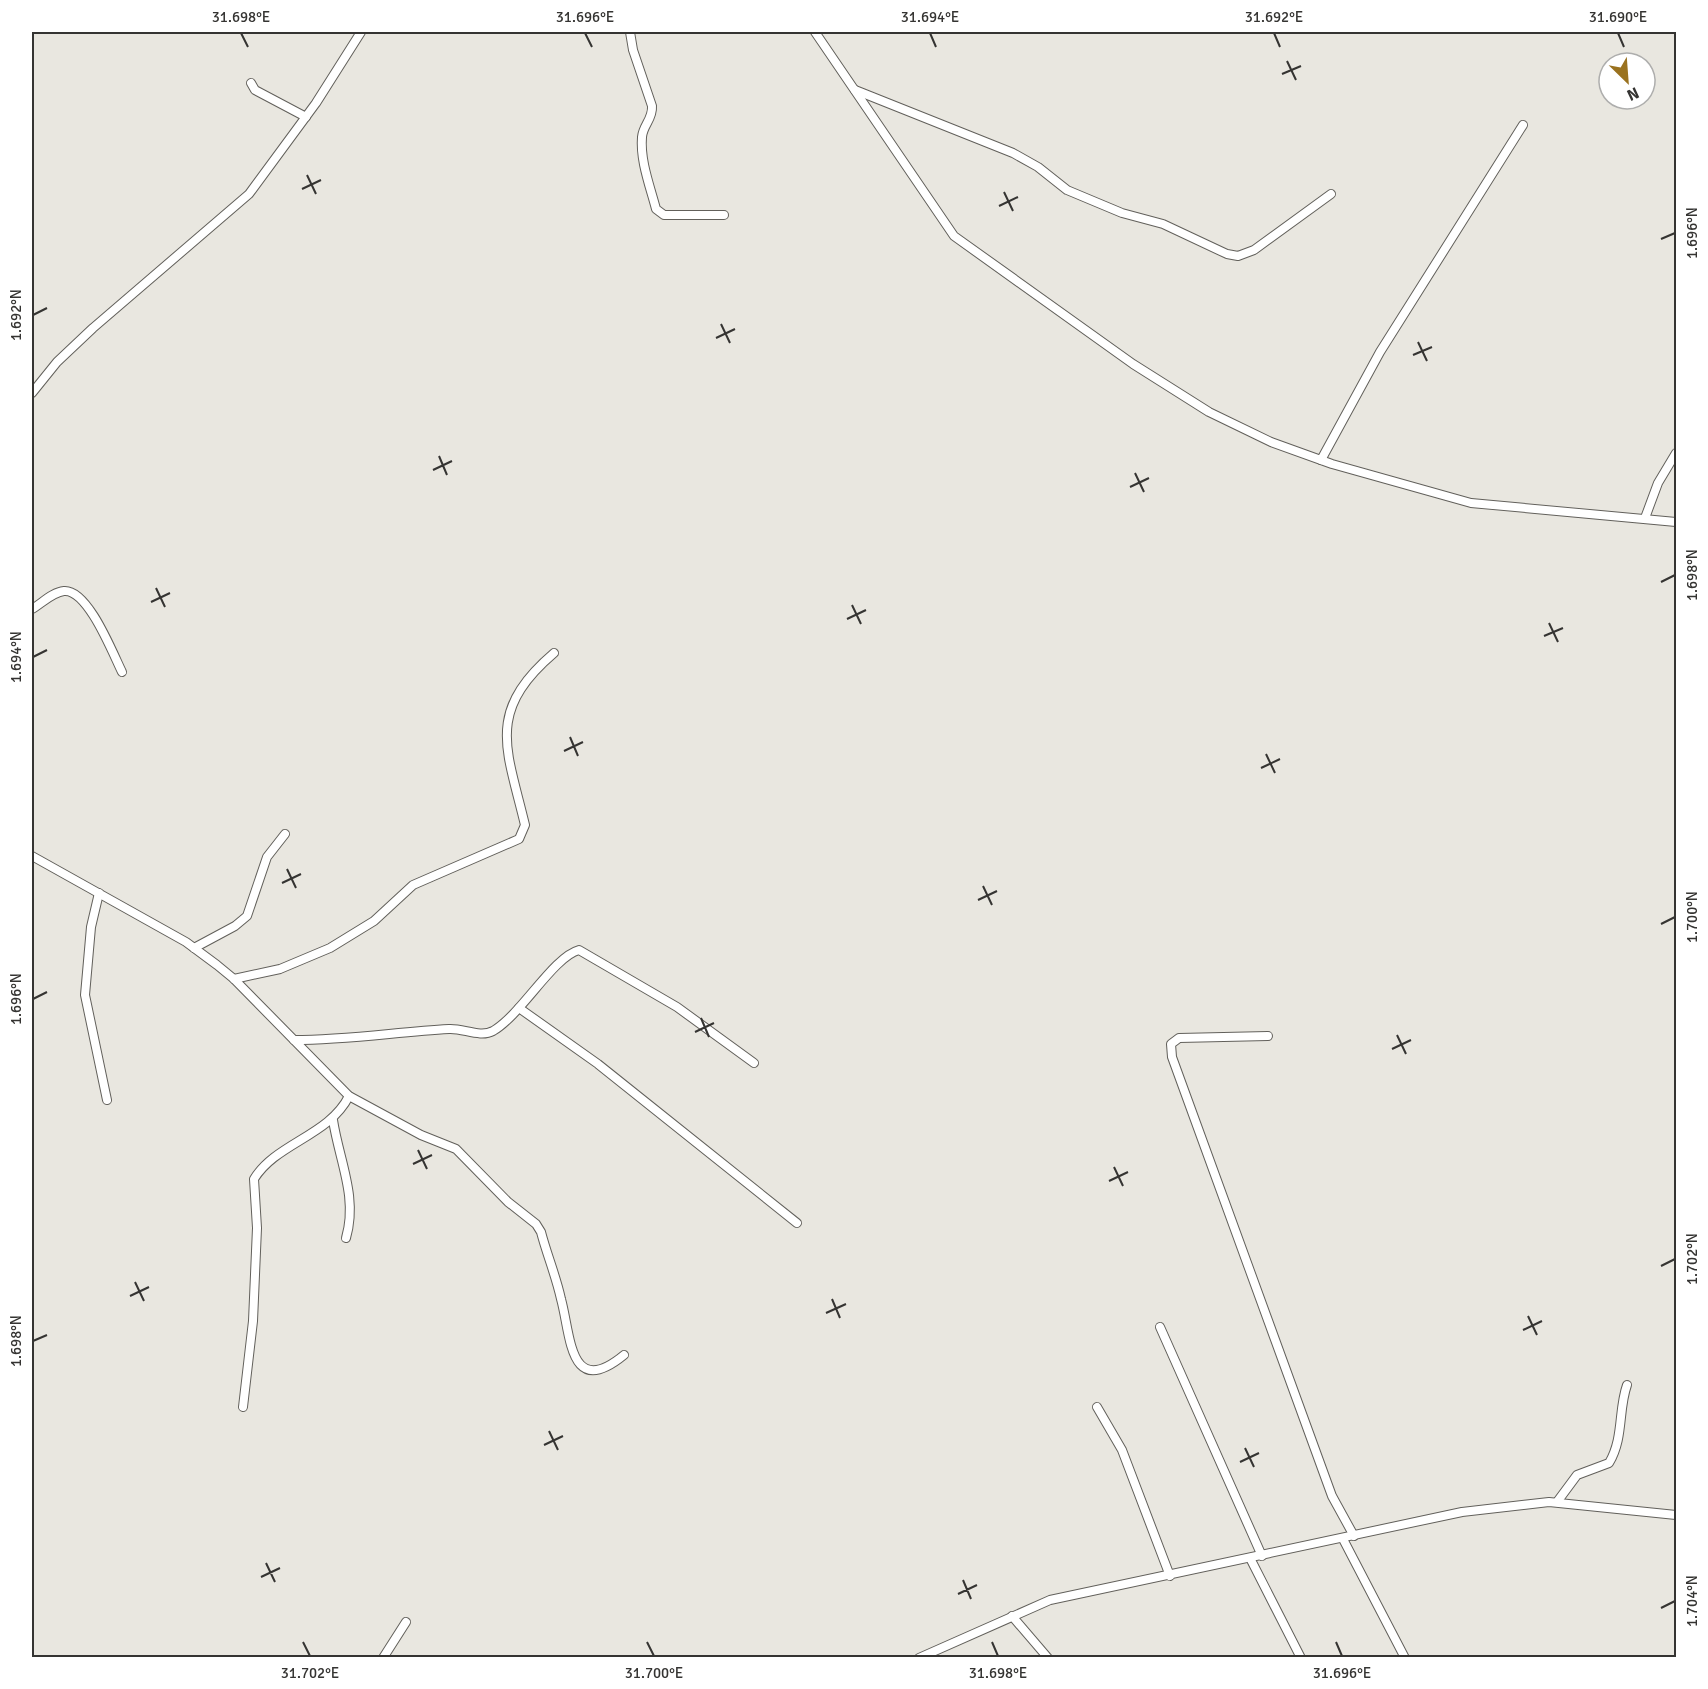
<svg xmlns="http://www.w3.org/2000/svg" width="1708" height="1689" viewBox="0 0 1708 1689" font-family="Signika,sans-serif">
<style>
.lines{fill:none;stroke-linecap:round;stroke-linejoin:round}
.minor-casing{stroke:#62605b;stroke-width:10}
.minor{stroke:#fff;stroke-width:8}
.ticks{fill:none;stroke:#353432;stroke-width:2}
.neatline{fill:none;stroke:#353432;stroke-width:2}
.ticks-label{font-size:15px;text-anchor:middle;fill:#353432}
</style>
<rect width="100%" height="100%" fill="#e9e7e0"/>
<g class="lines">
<defs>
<g id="minor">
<path d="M 630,32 L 633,50 L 652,106 C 653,119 643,125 642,137 C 640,161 650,186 656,209 L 664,215 L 724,215"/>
<path d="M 815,32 L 954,236 L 1133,364 L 1209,412 L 1271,442 L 1332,464 L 1471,503 L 1676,522"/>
<path d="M 251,83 L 255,90 L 306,117"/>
<path d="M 855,90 L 1013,153 L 1038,167 L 1067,190 L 1122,213 L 1163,224 L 1227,254 L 1238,256 L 1254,250 L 1331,194"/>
<path d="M 32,393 L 57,362 L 93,328 L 249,194 L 316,103 L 361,32"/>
<path d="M 1321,460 L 1380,352 L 1523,125"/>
<path d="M 1645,518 L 1658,483 L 1676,453"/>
<path d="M 32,609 C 42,603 53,592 64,591 C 88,589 113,654 122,672"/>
<path d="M 32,856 L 186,942 L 217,965 L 234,979 L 349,1096 L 421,1135 L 456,1149 L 508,1202 L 536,1224 L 541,1232 C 547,1255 556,1276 561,1299 C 571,1335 569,1400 624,1355"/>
<path d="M 99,893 L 91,927 L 85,995 L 107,1100"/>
<path d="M 194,948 L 235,926 L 247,916 L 267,857 L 285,834"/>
<path d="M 234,979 L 280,969 L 330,948 L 374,921 L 413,885 L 519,839 L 525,825 C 507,749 485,712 554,653"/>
<path d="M 519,1008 L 598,1064 L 797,1223"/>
<path d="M 1268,1036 L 1179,1038 L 1171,1044 L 1172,1057 L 1332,1496 L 1354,1536"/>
<path d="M 294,1040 C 346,1040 397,1032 449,1029 C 463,1028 480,1038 493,1031 C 521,1015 553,957 579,950 L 677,1007 L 754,1063"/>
<path d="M 333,1120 C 339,1160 358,1197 346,1238"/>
<path d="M 1160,1327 L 1262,1556"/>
<path d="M 243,1407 L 253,1321 L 257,1228 L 254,1179 C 276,1143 329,1136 349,1096"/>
<path d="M 1097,1407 L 1122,1450 L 1170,1576"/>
<path d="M 1557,1502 L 1577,1475 L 1609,1463 C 1624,1438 1618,1410 1627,1385"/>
<path d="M 1343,1539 L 1405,1658"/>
<path d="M 1250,1558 L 1301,1658"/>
<path d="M 1012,1616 L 1048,1658"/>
<path d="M 383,1658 L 406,1622"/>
<path d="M 919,1658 L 1050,1600 L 1462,1512 L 1549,1502 L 1676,1515"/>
</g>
</defs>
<use href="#minor" class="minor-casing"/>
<use href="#minor" class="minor"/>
</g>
<path class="ticks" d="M 241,33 L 248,47M 585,33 L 592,47M 930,33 L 936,47M 1274,33 L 1280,47M 1618,33 L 1624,47M 1287,61 L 1296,80M 1282,74 L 1301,66M 307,175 L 316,194M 302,189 L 321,180M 1004,192 L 1013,211M 999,206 L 1018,197M 1661,239 L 1675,233M 33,315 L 47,308M 721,324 L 730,343M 716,338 L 735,329M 1418,342 L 1427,361M 1413,355 L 1432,347M 439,456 L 447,475M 433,470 L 452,461M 1135,473 L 1144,492M 1130,487 L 1149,478M 1661,582 L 1675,575M 156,588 L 165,607M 151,602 L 170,593M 852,605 L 861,624M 847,619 L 866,610M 1549,623 L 1558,642M 1544,636 L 1563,628M 33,657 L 47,650M 570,737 L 578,756M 564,751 L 583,742M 1266,754 L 1275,773M 1261,768 L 1280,759M 287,869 L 296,888M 282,883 L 301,874M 983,886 L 992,905M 978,900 L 997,891M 1661,924 L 1675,917M 33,999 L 47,992M 701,1018 L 709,1037M 695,1032 L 714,1023M 1397,1035 L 1406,1054M 1392,1049 L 1411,1040M 418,1150 L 427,1169M 413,1164 L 432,1155M 1114,1167 L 1123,1186M 1109,1181 L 1128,1172M 1661,1266 L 1675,1259M 135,1282 L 144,1301M 130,1296 L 149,1287M 832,1299 L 840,1318M 826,1313 L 846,1304M 1528,1316 L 1537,1335M 1523,1330 L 1542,1321M 33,1341 L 47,1335M 549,1431 L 558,1450M 544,1445 L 563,1436M 1245,1448 L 1254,1467M 1240,1462 L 1259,1453M 266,1563 L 275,1582M 261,1577 L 280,1568M 963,1580 L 971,1599M 958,1594 L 977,1585M 1661,1608 L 1675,1601M 303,1642 L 310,1656M 647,1642 L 654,1656M 992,1642 L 998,1656M 1336,1642 L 1342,1656"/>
<rect width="1708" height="1689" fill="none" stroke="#ffffff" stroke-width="66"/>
<g transform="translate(1627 81) rotate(155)"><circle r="28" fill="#ffffff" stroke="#aeaead" stroke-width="1.5"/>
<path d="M0-4.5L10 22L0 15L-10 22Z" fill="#9a721f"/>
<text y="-9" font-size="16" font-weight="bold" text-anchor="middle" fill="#353432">N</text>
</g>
<rect x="33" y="33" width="1642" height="1623" class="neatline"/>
<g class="ticks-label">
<text x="241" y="22">31.698°E</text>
<text x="585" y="22">31.696°E</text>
<text x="930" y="22">31.694°E</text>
<text x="1274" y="22">31.692°E</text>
<text x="1618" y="22">31.690°E</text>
<text transform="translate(1692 233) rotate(-90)" y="5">1.696°N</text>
<text transform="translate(16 315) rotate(-90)" y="5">1.692°N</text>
<text transform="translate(1692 575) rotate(-90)" y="5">1.698°N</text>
<text transform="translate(16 657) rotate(-90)" y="5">1.694°N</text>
<text transform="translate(1692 917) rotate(-90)" y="5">1.700°N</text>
<text transform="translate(16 999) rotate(-90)" y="5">1.696°N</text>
<text transform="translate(1692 1259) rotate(-90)" y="5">1.702°N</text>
<text transform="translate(16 1341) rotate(-90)" y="5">1.698°N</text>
<text transform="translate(1692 1601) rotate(-90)" y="5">1.704°N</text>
<text x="310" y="1678">31.702°E</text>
<text x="654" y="1678">31.700°E</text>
<text x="998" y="1678">31.698°E</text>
<text x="1342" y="1678">31.696°E</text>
</g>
</svg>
